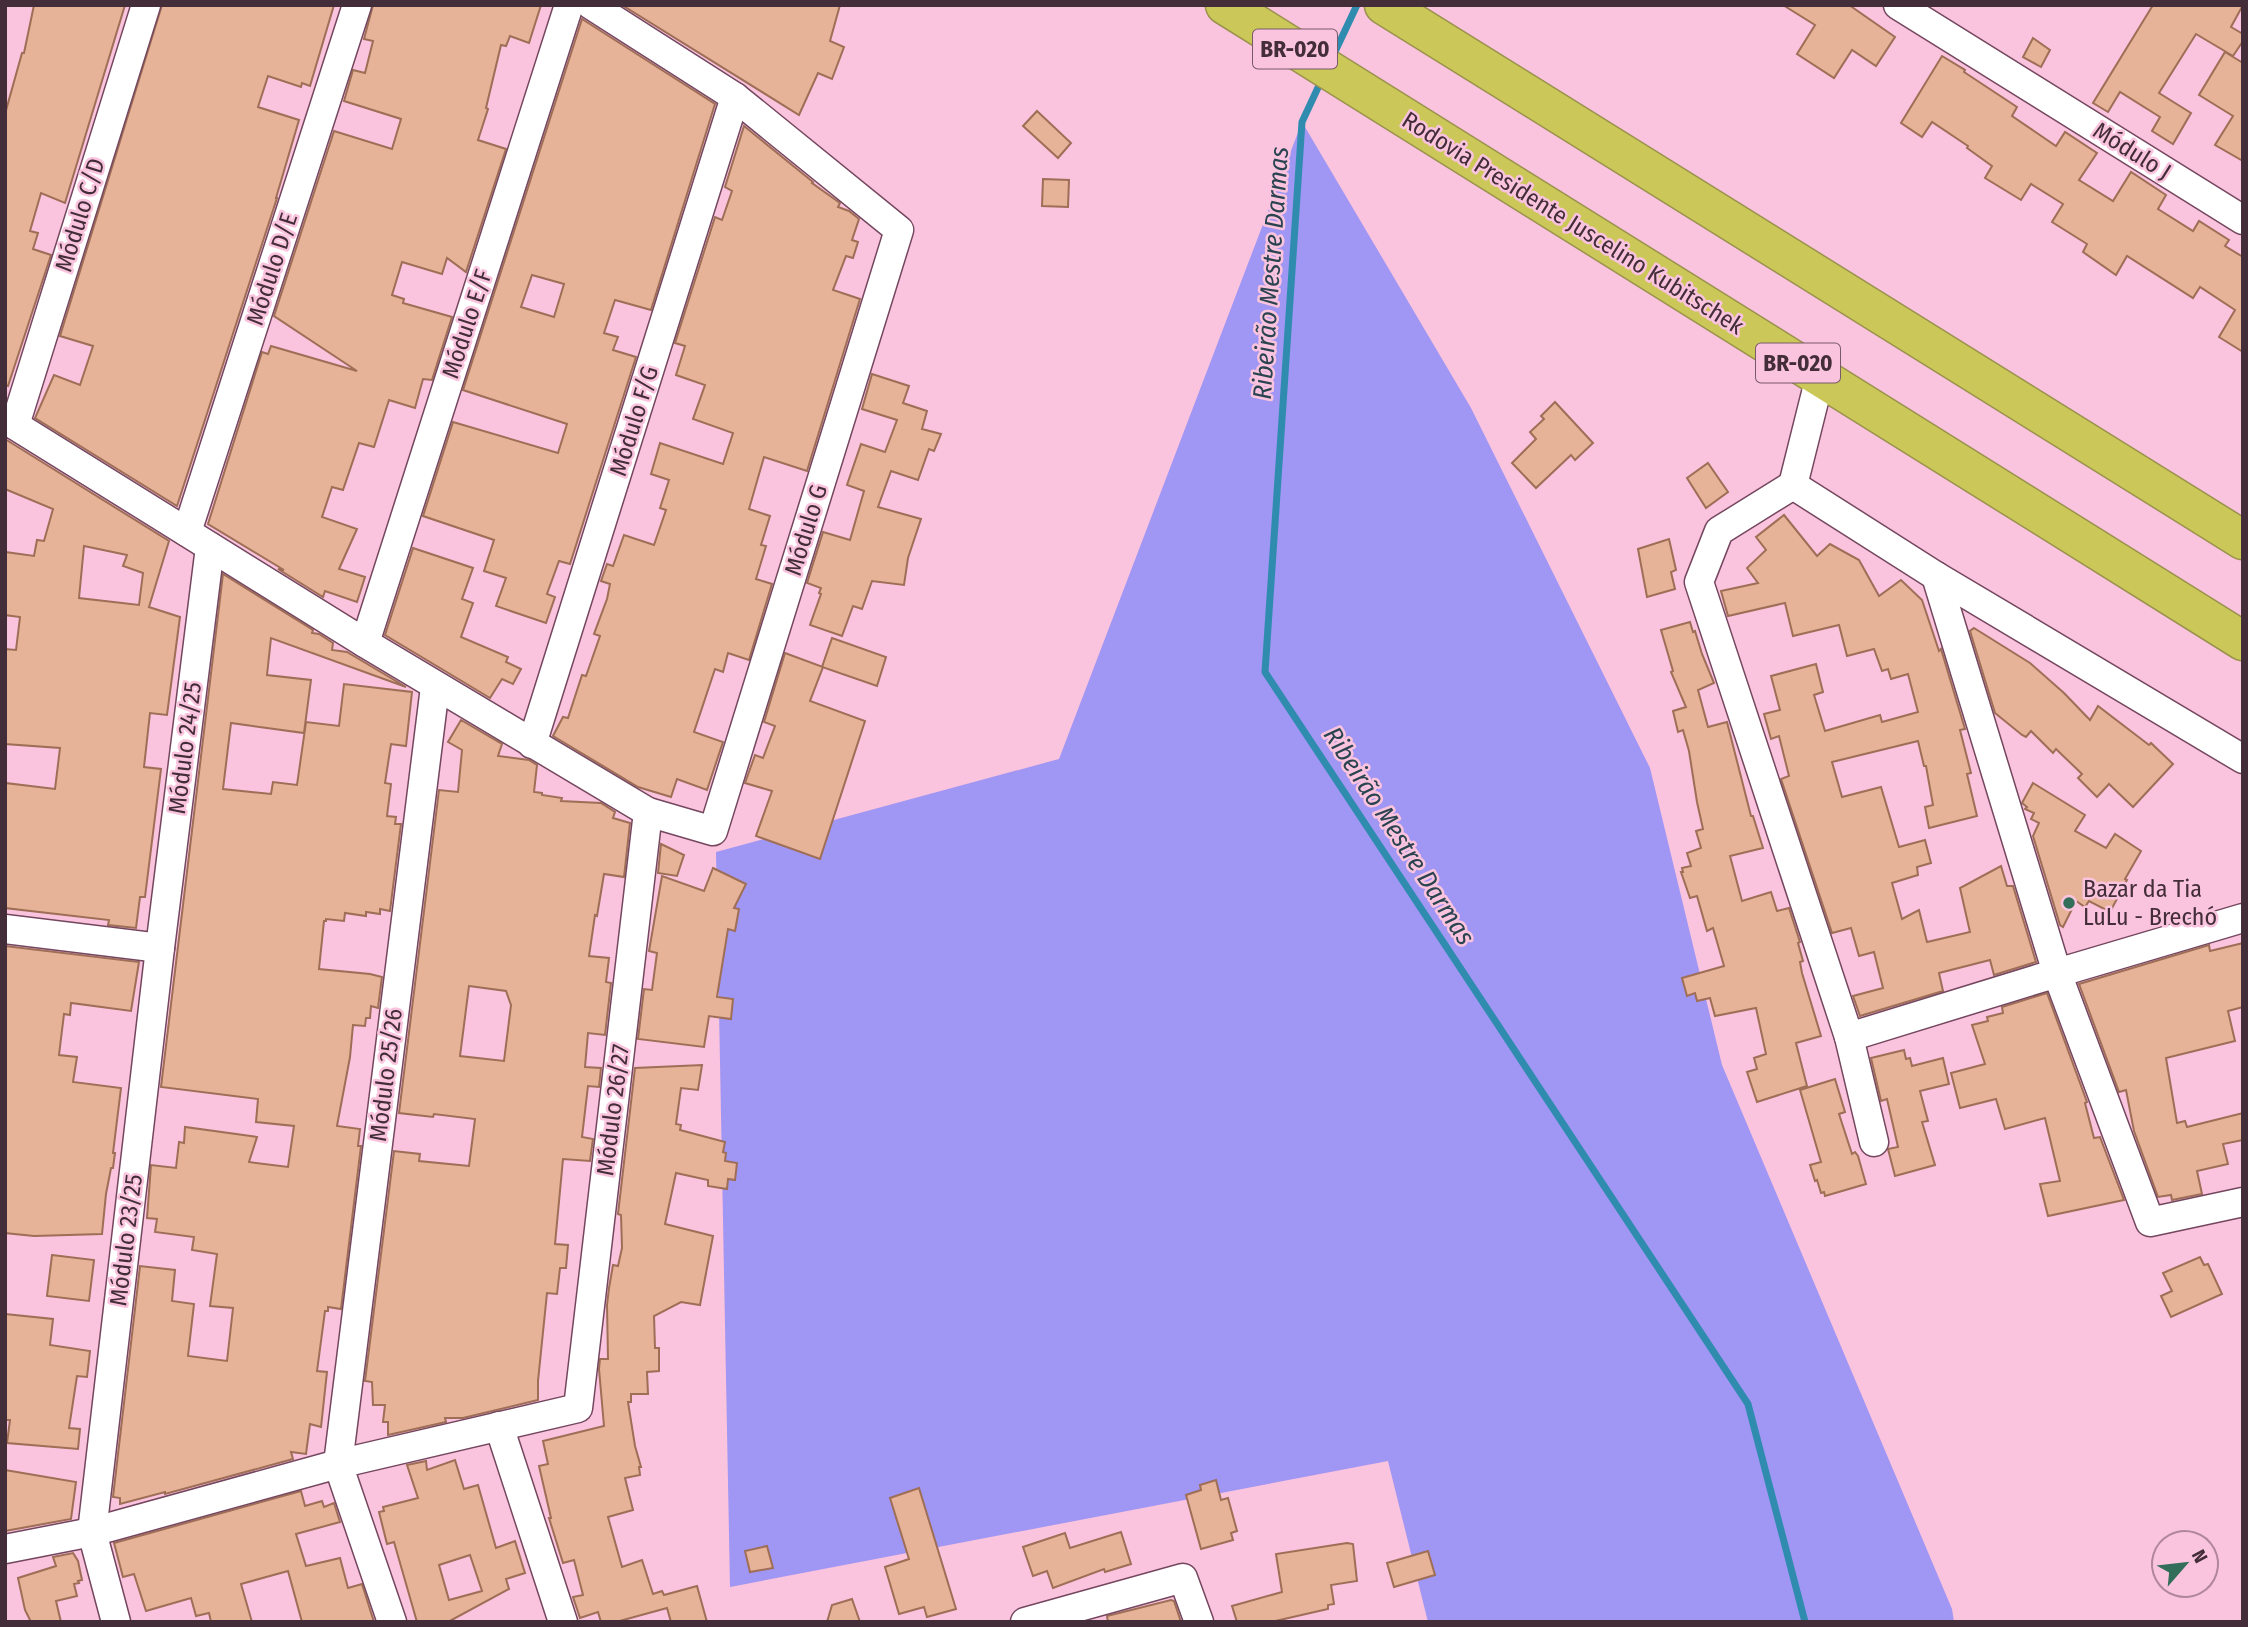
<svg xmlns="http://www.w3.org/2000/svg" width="2248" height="1627" viewBox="0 0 2248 1627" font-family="'Fira Sans Condensed',sans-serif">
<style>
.forest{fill:#a096f3}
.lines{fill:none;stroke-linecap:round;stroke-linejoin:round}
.stream{stroke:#2f8caf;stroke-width:7}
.building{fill:#e6b298;stroke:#9e6e56;stroke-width:2;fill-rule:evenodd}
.minor-casing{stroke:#74475f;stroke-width:31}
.highway-casing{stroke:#9b924d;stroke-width:41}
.minor{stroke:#fff;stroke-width:28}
.highway{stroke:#cbc859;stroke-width:38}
.poi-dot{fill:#326e59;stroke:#fac3de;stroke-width:2.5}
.labels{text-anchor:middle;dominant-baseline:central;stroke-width:5;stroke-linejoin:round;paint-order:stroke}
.shield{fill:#fac3de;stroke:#795a6a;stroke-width:2}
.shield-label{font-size:23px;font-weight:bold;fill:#422d38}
.street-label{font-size:24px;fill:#422d38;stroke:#fac3de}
.poi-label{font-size:24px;fill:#422d38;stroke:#fac3de;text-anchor:start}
.water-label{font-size:26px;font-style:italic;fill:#294450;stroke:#fac3de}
</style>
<rect width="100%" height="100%" fill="#fac3de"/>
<path class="forest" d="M 1302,122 L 1471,408 L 1650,768 L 1722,1065 L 1952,1609 L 1954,1622 L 1428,1622 L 1388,1461 L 730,1587 L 716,852 L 1059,759 Z"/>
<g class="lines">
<g class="stream">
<path d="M 1332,58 L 1357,5"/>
<path d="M 1322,79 L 1302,122 L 1265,672 L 1748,1404 L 1805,1622"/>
</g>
</g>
<g class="building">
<path d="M 34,5 L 125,5 L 65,203 L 41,193 L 30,231 L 38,233 L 33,249 L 51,255 L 8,386 L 5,385 L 5,114 L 22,53 L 24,53 Z"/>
<path d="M 162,5 L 334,5 L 310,86 L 302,83 L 301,87 L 268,76 L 258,107 L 299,120 L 276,198 L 277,198 L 177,506 L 35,418 L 54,375 L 80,385 L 93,346 L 60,336 Z"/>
<path d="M 373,5 L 541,5 L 529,43 L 510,36 L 506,46 L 501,45 L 486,108 L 488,109 L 478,140 L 506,149 L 466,272 L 447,258 L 442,274 L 402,262 L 392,295 L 404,299 L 403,303 L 452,317 L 432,380 L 423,379 L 415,408 L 389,400 L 374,447 L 359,443 L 343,490 L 332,487 L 322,517 L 357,529 L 339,569 L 365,577 L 357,602 L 325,591 L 323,597 L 278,569 L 284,570 L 208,524 L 262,352 L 268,354 L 271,346 L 357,371 L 274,316 L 334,131 L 392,149 L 401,119 L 344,101 L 353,70 L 365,73 L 373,41 L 364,39 Z"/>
<path d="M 622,5 L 840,5 L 830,41 L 844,47 L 832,79 L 818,73 L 799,115 Z"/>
<path d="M 1783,5 L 1849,5 L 1895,37 L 1876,66 L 1852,50 L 1834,78 L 1797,54 L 1815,25 Z"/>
<path d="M 2153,5 L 2243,5 L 2231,27 L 2243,34 L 2243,41 L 2233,56 L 2196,34 L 2159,93 L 2191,113 L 2173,144 L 2152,131 L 2160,117 L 2120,92 L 2108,112 L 2093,103 Z"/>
<path d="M 582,19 L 715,104 L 651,310 L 615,300 L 604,333 L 618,337 L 613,350 L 636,357 L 570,564 L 559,561 L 547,594 L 555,597 L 546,623 L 496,606 L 506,578 L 484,571 L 494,540 L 423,516 L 453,422 L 558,453 L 567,424 L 463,390 ZM 532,275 L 564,284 L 554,317 L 521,307 Z"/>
<path d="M 2033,38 L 2050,50 L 2041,67 L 2023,57 Z"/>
<path d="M 2225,52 L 2243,63 L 2243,161 L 2215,145 L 2233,116 L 2199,95 Z"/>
<path d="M 1942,56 L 1965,70 L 1964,72 L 2017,107 L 2012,116 L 2056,146 L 2065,132 L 2097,153 L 2079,180 L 2113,201 L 2131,172 L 2166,195 L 2158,209 L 2193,231 L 2199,221 L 2229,240 L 2225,246 L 2243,257 L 2243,352 L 2219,337 L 2235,310 L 2200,287 L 2193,298 L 2127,256 L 2116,275 L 2083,252 L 2087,244 L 2052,222 L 2063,204 L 2031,184 L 2021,200 L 1985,178 L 1992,166 L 1967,148 L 1968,146 L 1932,122 L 1922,137 L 1901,123 Z"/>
<path d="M 1037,111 L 1071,143 L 1058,158 L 1023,126 Z"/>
<path d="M 744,126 L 813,182 L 812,183 L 840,203 L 838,207 L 849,211 L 859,219 L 852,240 L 858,242 L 853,258 L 846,256 L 833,290 L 860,299 L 807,471 L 764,457 L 749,509 L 770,516 L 761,545 L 766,546 L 756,579 L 772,584 L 749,660 L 728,653 L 723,672 L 715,669 L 694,732 L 723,742 L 707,790 L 677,779 L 671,797 L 638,787 L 553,736 L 563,717 L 568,718 L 582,675 L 586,676 L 600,636 L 594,634 L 607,599 L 610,584 L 601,581 L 607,564 L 613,566 L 624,535 L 654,545 L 666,510 L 660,508 L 669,480 L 651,474 L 660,443 L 723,464 L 733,433 L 693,419 L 705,385 L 676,375 L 685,346 L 675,343 L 715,217 L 722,220 L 732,191 L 725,187 Z"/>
<path d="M 1043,179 L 1069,180 L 1068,207 L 1042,206 Z"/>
<path d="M 872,374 L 909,386 L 903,403 L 927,411 L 922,429 L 941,434 L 934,451 L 929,449 L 918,480 L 891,471 L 878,507 L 921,519 L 908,558 L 904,585 L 872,581 L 862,609 L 853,606 L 842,636 L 810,625 L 821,594 L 819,593 L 821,588 L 807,583 L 823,532 L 850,540 L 864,491 L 847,485 L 861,444 L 885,452 L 897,420 L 862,409 Z"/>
<path d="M 1555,402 L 1593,443 L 1575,460 L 1571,455 L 1536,488 L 1512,463 L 1536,439 L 1530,432 L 1544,419 L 1541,416 Z"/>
<path d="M 5,439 L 169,541 L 149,607 L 180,617 L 167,715 L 150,713 L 144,767 L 161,769 L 145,897 L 140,897 L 136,928 L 108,925 L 109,920 L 5,908 L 5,783 L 55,789 L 60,748 L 5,744 L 5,649 L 16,650 L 20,617 L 5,615 L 5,552 L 34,556 L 37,540 L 44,541 L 53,509 L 5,489 ZM 84,546 L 127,555 L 123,566 L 143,573 L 139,605 L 79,598 Z"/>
<path d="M 1708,463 L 1728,492 L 1706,508 L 1687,478 Z"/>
<path d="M 1784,515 L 1817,556 L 1830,544 L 1859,560 L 1879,596 L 1901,580 L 1922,600 L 1939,651 L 1941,649 L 1965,729 L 1960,730 L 1971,773 L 1967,774 L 1977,816 L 1929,828 L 1925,807 L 1933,805 L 1926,766 L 1924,766 L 1918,741 L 1832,762 L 1842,797 L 1881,787 L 1899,847 L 1925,840 L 1931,863 L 1917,867 L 1918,875 L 1892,883 L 1902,919 L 1919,910 L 1927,942 L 1970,932 L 1960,888 L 2001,866 L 2007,886 L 2013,886 L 2036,962 L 1994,975 L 1990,960 L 1939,973 L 1943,991 L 1860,1016 L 1853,996 L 1883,988 L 1874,952 L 1859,956 L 1851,928 L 1832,933 L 1781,779 L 1789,776 L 1779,736 L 1771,739 L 1764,714 L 1780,710 L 1771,676 L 1816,664 L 1823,692 L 1814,695 L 1825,731 L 1880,715 L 1882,722 L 1918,712 L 1908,674 L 1891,679 L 1888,669 L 1882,671 L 1874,649 L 1847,656 L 1839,625 L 1793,636 L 1785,603 L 1728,616 L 1721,591 L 1758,583 L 1747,568 L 1766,550 L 1756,537 Z"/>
<path d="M 1669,539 L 1676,570 L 1671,572 L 1675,589 L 1647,597 L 1638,549 Z"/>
<path d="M 413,548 L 473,568 L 462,599 L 473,603 L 461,637 L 508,657 L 506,662 L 521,669 L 513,684 L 502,679 L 490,698 L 385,635 Z"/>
<path d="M 223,574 L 313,630 L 312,633 L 319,634 L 333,643 L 332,650 L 347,652 L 406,687 L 271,638 L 267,675 L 311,680 L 304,733 L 231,723 L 223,789 L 271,794 L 273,782 L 297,785 L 306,722 L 339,726 L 344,684 L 412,692 L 406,746 L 391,744 L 385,783 L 391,784 L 387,816 L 396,817 L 395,824 L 401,824 L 390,911 L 380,909 L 380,914 L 366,912 L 366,916 L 345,913 L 344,921 L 326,919 L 326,921 L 324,921 L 319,969 L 370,974 L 382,977 L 378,1008 L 371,1006 L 370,1018 L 366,1018 L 365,1026 L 353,1025 L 350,1057 L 337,1126 L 360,1129 L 358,1146 L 361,1146 L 341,1309 L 328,1307 L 328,1311 L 325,1311 L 317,1371 L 327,1372 L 321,1427 L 310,1424 L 306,1454 L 291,1452 L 293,1459 L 165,1494 L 165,1492 L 120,1504 L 120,1498 L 113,1497 L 140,1266 L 175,1270 L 172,1301 L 194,1304 L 188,1356 L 227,1361 L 233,1308 L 210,1306 L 217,1254 L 192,1250 L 194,1237 L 155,1232 L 157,1219 L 147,1218 L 151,1165 L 176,1168 L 179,1142 L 184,1143 L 185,1127 L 257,1137 L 249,1162 L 288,1167 L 294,1126 L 256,1122 L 258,1099 L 161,1087 Z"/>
<path d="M 1690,622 L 1693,632 L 1695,631 L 1702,654 L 1714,683 L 1698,690 L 1708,727 L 1727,722 L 1751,816 L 1753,816 L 1763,848 L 1730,856 L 1742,901 L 1771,892 L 1777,911 L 1789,908 L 1800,942 L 1798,943 L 1803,961 L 1800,962 L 1802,973 L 1821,1036 L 1796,1043 L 1807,1086 L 1757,1102 L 1747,1072 L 1757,1069 L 1754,1058 L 1766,1054 L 1756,1008 L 1715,1016 L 1710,998 L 1697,1001 L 1695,993 L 1687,996 L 1682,978 L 1724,966 L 1713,928 L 1707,931 L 1697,896 L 1690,898 L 1681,872 L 1683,872 L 1682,868 L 1691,866 L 1687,853 L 1701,848 L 1696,831 L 1703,829 L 1697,802 L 1689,751 L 1683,730 L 1678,732 L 1673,711 L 1686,707 L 1671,672 L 1673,671 L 1661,630 Z"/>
<path d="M 1974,628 L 2030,663 L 2064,693 L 2090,720 L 2098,706 L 2149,745 L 2151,743 L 2173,764 L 2133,807 L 2109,784 L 2097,797 L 2078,778 L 2082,774 L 2056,749 L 2053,753 L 2031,731 L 2026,737 L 2022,735 L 1995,713 L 1970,631 Z"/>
<path d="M 832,638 L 886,657 L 877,686 L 822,667 Z"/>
<path d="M 785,653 L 823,667 L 810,701 L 865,721 L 820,859 L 756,836 L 772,791 L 745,783 L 755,755 L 763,758 L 775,726 L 764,722 Z"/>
<path d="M 461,720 L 502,744 L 498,756 L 529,760 L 537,765 L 534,792 L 542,793 L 542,795 L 562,798 L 561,801 L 601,803 L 615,812 L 613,818 L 630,823 L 624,877 L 604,874 L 597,916 L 595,915 L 589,956 L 609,958 L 606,982 L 611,983 L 605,1035 L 588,1033 L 585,1067 L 601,1068 L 599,1087 L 588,1086 L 582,1137 L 593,1139 L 590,1161 L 563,1159 L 555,1244 L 568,1245 L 566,1268 L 560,1268 L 557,1294 L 547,1293 L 538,1381 L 538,1400 L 463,1418 L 445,1418 L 446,1422 L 388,1435 L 388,1422 L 383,1422 L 385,1405 L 373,1405 L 372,1382 L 365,1381 L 394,1151 L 420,1154 L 419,1161 L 469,1166 L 475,1119 L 434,1114 L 433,1117 L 399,1113 L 439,790 L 458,792 L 462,750 L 448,742 ZM 469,986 L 506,991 L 511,1005 L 504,1061 L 460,1056 Z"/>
<path d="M 2033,783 L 2085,815 L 2075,831 L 2106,848 L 2115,834 L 2141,851 L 2125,879 L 2127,880 L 2110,912 L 2089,901 L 2085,907 L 2076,901 L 2063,927 L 2060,925 L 2033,836 L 2039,823 L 2031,819 L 2034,813 L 2025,809 L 2027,807 L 2022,803 Z"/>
<path d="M 661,844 L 684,855 L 677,876 L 658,873 Z"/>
<path d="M 713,868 L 746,884 L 734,908 L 739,909 L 735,931 L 728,929 L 717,997 L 733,999 L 731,1019 L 709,1016 L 704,1047 L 638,1039 L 644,989 L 652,990 L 657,953 L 649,951 L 662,876 L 704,891 Z"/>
<path d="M 2243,943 L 2243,1007 L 2228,1011 L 2235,1041 L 2166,1058 L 2177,1123 L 2185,1121 L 2187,1127 L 2243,1113 L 2243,1140 L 2223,1144 L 2228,1164 L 2197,1171 L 2202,1194 L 2172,1200 L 2171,1195 L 2158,1197 L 2134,1131 L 2126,1090 L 2119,1092 L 2079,984 L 2209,945 L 2210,951 Z"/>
<path d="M 5,946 L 139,962 L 131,1011 L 71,1003 L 70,1015 L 64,1014 L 59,1055 L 77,1057 L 73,1082 L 121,1088 L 113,1153 L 115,1153 L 113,1168 L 111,1168 L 106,1194 L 102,1234 L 34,1236 L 5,1233 Z"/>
<path d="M 2047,993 L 2087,1102 L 2085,1103 L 2086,1107 L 2094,1138 L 2100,1137 L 2124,1200 L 2048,1216 L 2040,1184 L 2060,1181 L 2045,1118 L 2005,1129 L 1996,1099 L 1960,1108 L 1951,1073 L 1985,1064 L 1972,1025 L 1988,1021 L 1987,1017 L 2003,1013 L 2002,1007 Z"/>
<path d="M 1904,1050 L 1906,1059 L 1910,1058 L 1912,1066 L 1943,1058 L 1949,1084 L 1920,1091 L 1928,1121 L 1922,1122 L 1935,1165 L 1895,1176 L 1888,1149 L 1898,1147 L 1887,1099 L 1881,1101 L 1871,1058 Z"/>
<path d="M 702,1065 L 698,1090 L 681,1088 L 676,1124 L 681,1125 L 680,1130 L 725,1142 L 723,1152 L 726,1153 L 725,1161 L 737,1163 L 735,1180 L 728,1179 L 727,1189 L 708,1186 L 708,1180 L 676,1173 L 665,1224 L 713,1236 L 700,1305 L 681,1302 L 654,1316 L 655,1348 L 659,1348 L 659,1371 L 647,1372 L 648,1394 L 631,1394 L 631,1402 L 628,1402 L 635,1446 L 641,1467 L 639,1467 L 640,1475 L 625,1478 L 633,1510 L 608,1517 L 622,1567 L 642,1560 L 653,1594 L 662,1591 L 664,1595 L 697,1586 L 707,1622 L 671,1622 L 667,1608 L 616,1622 L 601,1622 L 598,1612 L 580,1618 L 573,1597 L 583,1595 L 574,1560 L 563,1563 L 549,1518 L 551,1518 L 539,1466 L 548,1464 L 543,1441 L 604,1426 L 599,1369 L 600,1359 L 608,1359 L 607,1305 L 609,1288 L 613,1265 L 618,1266 L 622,1248 L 621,1215 L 618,1214 L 635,1068 Z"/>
<path d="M 1835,1079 L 1845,1112 L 1839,1114 L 1852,1154 L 1855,1152 L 1858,1156 L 1866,1184 L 1825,1196 L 1824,1192 L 1821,1193 L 1817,1180 L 1815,1181 L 1810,1165 L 1821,1162 L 1800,1090 Z"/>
<path d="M 52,1255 L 94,1260 L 89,1301 L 47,1296 Z"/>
<path d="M 2200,1257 L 2204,1265 L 2208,1264 L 2222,1294 L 2171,1317 L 2161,1296 L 2172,1291 L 2163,1273 Z"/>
<path d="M 5,1314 L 53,1319 L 50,1345 L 90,1351 L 87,1377 L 77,1376 L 69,1428 L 80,1429 L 78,1449 L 7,1443 L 10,1420 L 5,1420 Z"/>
<path d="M 455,1460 L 464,1489 L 478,1485 L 496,1548 L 515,1541 L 525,1573 L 506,1579 L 509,1589 L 448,1622 L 417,1622 L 394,1542 L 387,1544 L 379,1512 L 384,1511 L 383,1507 L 418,1498 L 407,1465 L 426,1461 L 427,1470 ZM 470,1555 L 482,1591 L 449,1600 L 439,1565 Z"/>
<path d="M 5,1470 L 76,1482 L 71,1519 L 5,1531 Z"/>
<path d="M 1216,1480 L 1221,1500 L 1228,1498 L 1237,1531 L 1231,1533 L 1233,1540 L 1201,1549 L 1186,1495 L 1201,1490 L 1200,1485 Z"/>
<path d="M 919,1488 L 956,1609 L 927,1617 L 924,1607 L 899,1614 L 885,1567 L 909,1559 L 890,1498 Z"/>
<path d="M 301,1491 L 305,1506 L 322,1501 L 324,1507 L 334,1503 L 340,1522 L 296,1534 L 306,1566 L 340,1558 L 348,1588 L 362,1584 L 374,1622 L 302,1622 L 288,1571 L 241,1584 L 252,1622 L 211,1622 L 209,1613 L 196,1616 L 191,1598 L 146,1611 L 134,1574 L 123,1577 L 114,1543 Z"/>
<path d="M 1121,1532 L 1131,1564 L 1105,1572 L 1104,1569 L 1053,1588 L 1047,1571 L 1033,1576 L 1023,1547 L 1065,1533 L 1070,1548 Z"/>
<path d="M 1347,1543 L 1353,1544 L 1357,1581 L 1331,1585 L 1334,1604 L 1328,1605 L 1328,1609 L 1271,1622 L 1237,1622 L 1232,1606 L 1282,1592 L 1276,1554 Z"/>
<path d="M 767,1546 L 773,1568 L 750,1572 L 745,1551 Z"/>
<path d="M 1428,1551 L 1435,1575 L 1394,1587 L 1387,1563 Z"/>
<path d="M 73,1553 L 78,1561 L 82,1580 L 78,1581 L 79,1583 L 74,1584 L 77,1596 L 56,1601 L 61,1622 L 31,1622 L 25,1610 L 18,1578 L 56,1566 L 53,1557 Z"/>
<path d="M 852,1599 L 860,1622 L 827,1622 L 832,1605 Z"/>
<path d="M 1171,1600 L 1174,1601 L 1181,1622 L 1108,1622 L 1107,1616 Z"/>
</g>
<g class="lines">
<defs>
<g id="minor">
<path d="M 1898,5 L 2243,220"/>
<path d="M 5,419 L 365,643 L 648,812 L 713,831 L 899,230 L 735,97 L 591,5"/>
<path d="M 15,425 L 146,5"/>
<path d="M 1793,485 L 1820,377"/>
<path d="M 187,532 L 357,5"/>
<path d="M 1936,576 L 2057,973 L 2243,918"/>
<path d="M 365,643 L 569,5"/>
<path d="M 532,744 L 735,97"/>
<path d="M 2243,759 L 1936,576 L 1793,485 L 1719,531 L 1699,582 L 1849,1037 L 2057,973 L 2150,1222 L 2243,1202"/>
<path d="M 5,929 L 160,948"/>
<path d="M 1849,1037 L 1874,1142"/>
<path d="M 499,1426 L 563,1622"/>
<path d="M 5,1549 L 92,1532 L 338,1464 L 578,1408 L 648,812"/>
<path d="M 116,1622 L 92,1532 L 160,948 L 210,547"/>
<path d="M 392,1622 L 338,1464 L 435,687"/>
<path d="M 1025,1622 L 1183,1578 L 1199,1622"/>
</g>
<g id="highway">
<path d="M 1225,5 L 2243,641"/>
<path d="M 1384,5 L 2243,540"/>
</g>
</defs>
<use href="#minor" class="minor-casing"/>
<use href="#highway" class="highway-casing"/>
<use href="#minor" class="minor"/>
<use href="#highway" class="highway"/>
</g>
<circle class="poi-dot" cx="2069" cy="903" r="7"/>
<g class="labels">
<g class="shield">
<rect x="1253" y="29.5" width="84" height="39" rx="5"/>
<rect x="1756" y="343.5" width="84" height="39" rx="5"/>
</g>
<g class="shield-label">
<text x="1295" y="49">BR-020</text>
<text x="1798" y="363">BR-020</text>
</g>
<g class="street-label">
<text transform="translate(2132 151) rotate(32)">Módulo J</text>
<text transform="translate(80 215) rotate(-73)">Módulo C/D</text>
<text transform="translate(1573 223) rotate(32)">Rodovia Presidente Juscelino Kubitschek</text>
<text transform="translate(272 269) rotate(-72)">Módulo D/E</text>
<text transform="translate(467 324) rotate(-72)">Módulo E/F</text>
<text transform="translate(634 421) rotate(-73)">Módulo F/G</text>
<text transform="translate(806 530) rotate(-73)">Módulo G</text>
<text transform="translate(185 748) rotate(-83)">Módulo 24/25</text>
<text transform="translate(386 1075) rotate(-83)">Módulo 25/26</text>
<text transform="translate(613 1110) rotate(-83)">Módulo 26/27</text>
<text transform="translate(126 1240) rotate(-83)">Módulo 23/25</text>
</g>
<g class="poi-label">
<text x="2083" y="889">Bazar da Tia<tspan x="2083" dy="28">LuLu - Brechó</tspan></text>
</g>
<g class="water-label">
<text transform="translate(1271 273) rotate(-86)">Ribeirão Mestre Darmas</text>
<text transform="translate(1399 836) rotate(57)">Ribeirão Mestre Darmas</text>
</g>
</g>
<rect width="2248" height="1627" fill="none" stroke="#422d38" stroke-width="14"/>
<g transform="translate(2185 1564) rotate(62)"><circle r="33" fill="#fac3de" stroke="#b0879c" stroke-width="2"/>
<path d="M0-5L12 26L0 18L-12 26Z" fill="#326e59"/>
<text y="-10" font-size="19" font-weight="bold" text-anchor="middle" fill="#422d38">N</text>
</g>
</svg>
